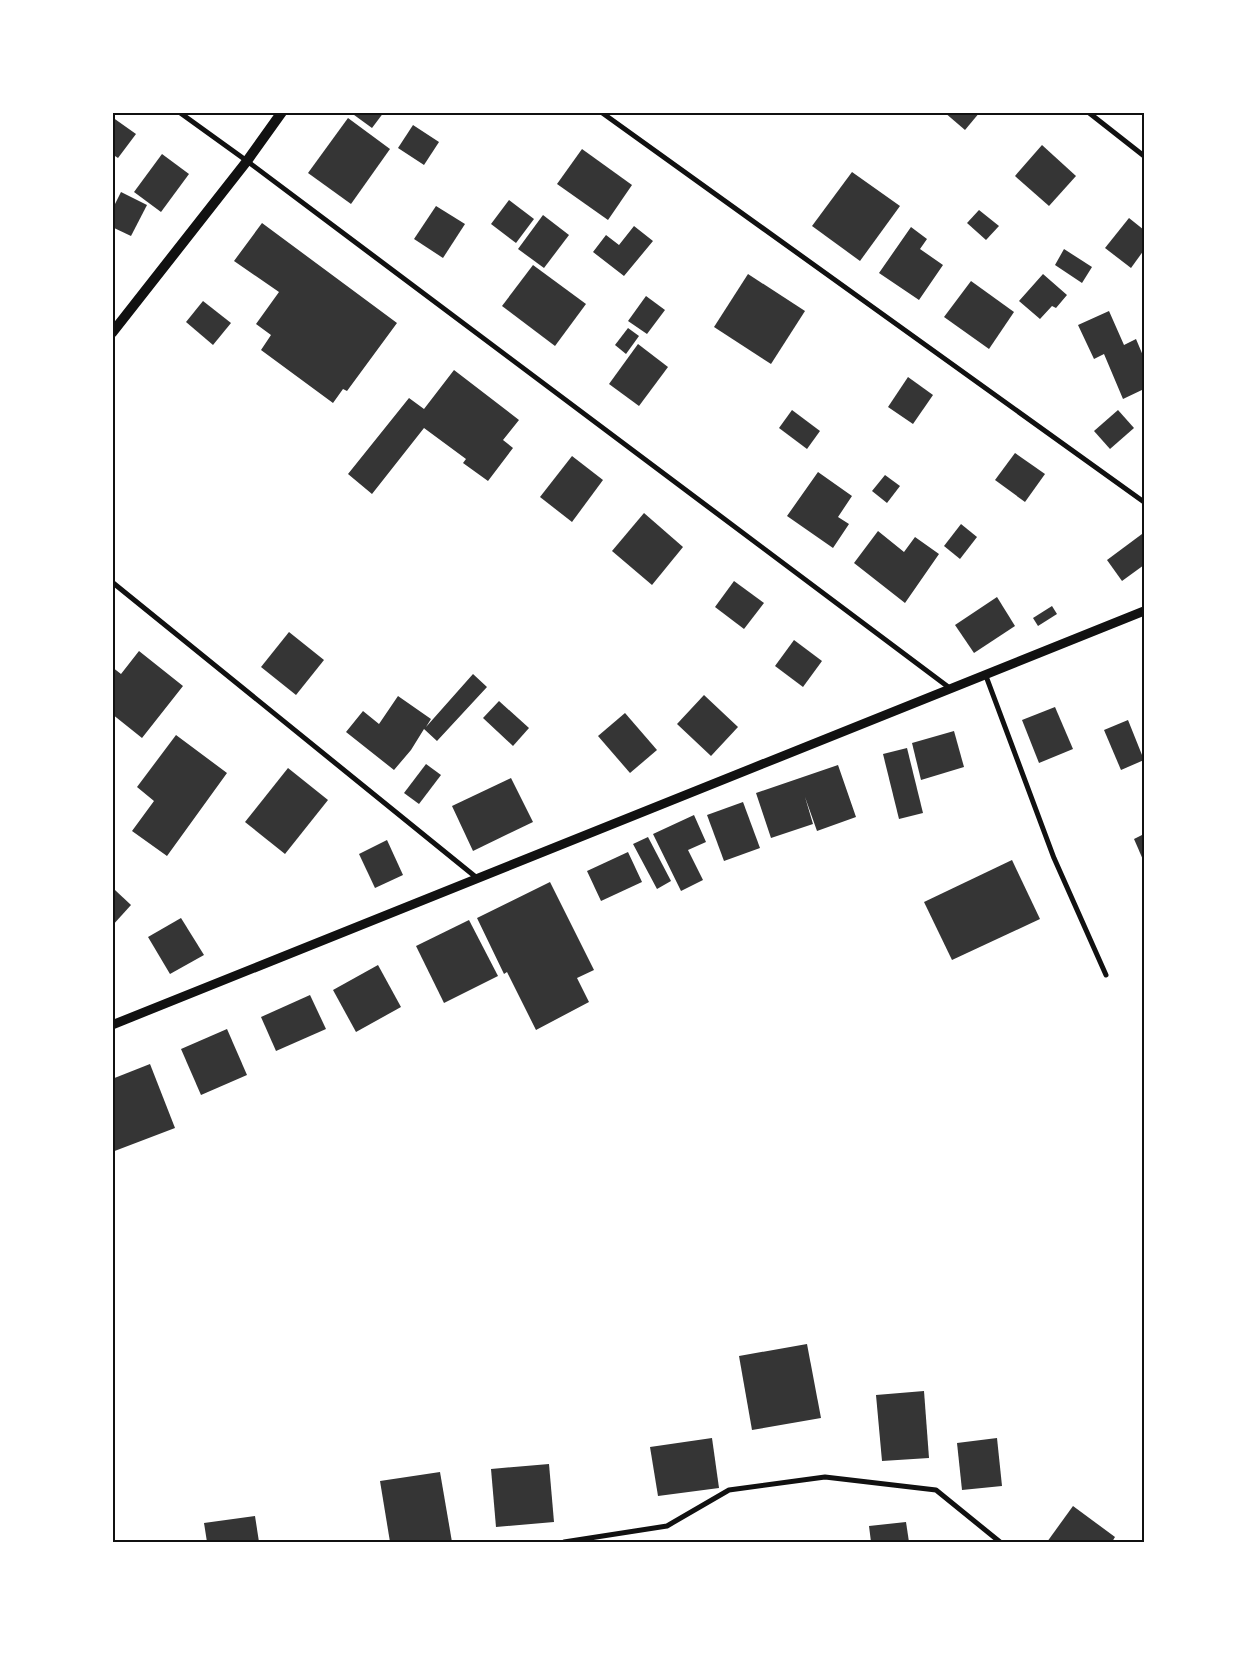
<svg xmlns="http://www.w3.org/2000/svg" width="1257" height="1655" viewBox="0 0 1257 1655" font-family="'Fira Sans',sans-serif">
<style>
.building{fill:#353535}
.lines{fill:none;stroke-linecap:round;stroke-linejoin:round}
.minor{stroke:#111;stroke-width:5}
.tertiary{stroke:#111;stroke-width:9}
.secondary{stroke:#111;stroke-width:10}
.neatline{fill:none;stroke:#111;stroke-width:2}
</style>
<rect width="100%" height="100%" fill="#fff"/>
<g class="building">
<path d="M 350,112 L 384,112 L 372,128 Z"/>
<path d="M 944,112 L 980,112 L 965,130 Z"/>
<path d="M 112,117 L 136,134 L 118,158 L 112,154 Z"/>
<path d="M 348,118 L 390,149 L 351,204 L 308,173 Z"/>
<path d="M 413,125 L 439,142 L 424,165 L 398,148 Z"/>
<path d="M 1042,145 L 1076,176 L 1049,206 L 1015,176 Z"/>
<path d="M 582,149 L 632,185 L 608,220 L 557,184 Z"/>
<path d="M 162,154 L 189,174 L 161,212 L 134,192 Z"/>
<path d="M 852,172 L 900,206 L 860,261 L 812,226 Z"/>
<path d="M 121,192 L 147,205 L 131,236 L 112,227 L 112,210 Z"/>
<path d="M 509,200 L 534,219 L 516,243 L 491,224 Z"/>
<path d="M 436,206 L 465,224 L 443,258 L 414,239 Z"/>
<path d="M 979,210 L 999,226 L 986,240 L 967,223 Z"/>
<path d="M 543,215 L 569,235 L 544,268 L 518,249 Z"/>
<path d="M 1129,218 L 1144,230 L 1144,250 L 1131,268 L 1105,248 Z"/>
<path d="M 262,223 L 397,323 L 347,391 L 343,389 L 333,403 L 261,350 L 271,335 L 256,324 L 279,292 L 234,261 Z"/>
<path d="M 634,226 L 653,241 L 624,276 L 593,252 L 606,235 L 619,245 Z"/>
<path d="M 911,227 L 927,239 L 920,249 L 943,265 L 919,300 L 879,273 Z"/>
<path d="M 1064,249 L 1092,267 L 1082,283 L 1055,265 Z"/>
<path d="M 533,265 L 586,304 L 555,346 L 502,306 Z"/>
<path d="M 748,274 L 805,311 L 771,364 L 714,327 Z"/>
<path d="M 1043,274 L 1067,295 L 1056,308 L 1052,306 L 1040,319 L 1019,301 Z"/>
<path d="M 971,281 L 1014,312 L 989,349 L 944,317 Z"/>
<path d="M 646,296 L 665,310 L 647,334 L 628,321 Z"/>
<path d="M 203,301 L 231,323 L 213,345 L 186,322 Z"/>
<path d="M 1109,311 L 1124,345 L 1136,339 L 1144,358 L 1144,389 L 1123,399 L 1104,354 L 1094,359 L 1078,325 Z"/>
<path d="M 628,328 L 639,336 L 626,354 L 615,345 Z"/>
<path d="M 638,344 L 668,367 L 639,406 L 609,384 Z"/>
<path d="M 454,370 L 519,420 L 503,440 L 513,448 L 488,481 L 463,463 L 466,459 L 424,428 L 372,494 L 348,474 L 409,398 L 424,409 Z"/>
<path d="M 908,377 L 933,395 L 913,424 L 888,407 Z"/>
<path d="M 792,410 L 820,431 L 807,449 L 779,428 Z"/>
<path d="M 1118,410 L 1134,428 L 1110,449 L 1094,431 Z"/>
<path d="M 1015,453 L 1045,474 L 1025,502 L 995,480 Z"/>
<path d="M 572,456 L 603,480 L 572,522 L 540,497 Z"/>
<path d="M 818,472 L 852,496 L 838,517 L 849,524 L 833,548 L 787,516 Z"/>
<path d="M 885,475 L 900,486 L 887,503 L 872,491 Z"/>
<path d="M 644,513 L 683,547 L 652,585 L 612,551 Z"/>
<path d="M 961,524 L 977,537 L 960,559 L 944,546 Z"/>
<path d="M 878,531 L 904,552 L 915,537 L 939,554 L 905,603 L 854,563 Z"/>
<path d="M 1142,534 L 1144,538 L 1144,565 L 1122,581 L 1107,560 Z"/>
<path d="M 734,581 L 764,603 L 744,629 L 715,607 Z"/>
<path d="M 997,597 L 1015,626 L 974,653 L 955,625 Z"/>
<path d="M 1052,606 L 1057,614 L 1038,626 L 1033,618 Z"/>
<path d="M 289,632 L 324,660 L 296,695 L 261,667 Z"/>
<path d="M 794,640 L 822,661 L 803,687 L 775,666 Z"/>
<path d="M 139,651 L 183,686 L 142,738 L 112,714 L 112,667 L 121,674 Z"/>
<path d="M 473,674 L 487,687 L 437,741 L 424,729 L 411,750 L 394,770 L 346,732 L 363,711 L 379,724 L 398,696 L 431,719 L 426,727 Z"/>
<path d="M 704,695 L 738,727 L 711,756 L 677,724 Z"/>
<path d="M 499,701 L 529,728 L 513,746 L 483,718 Z"/>
<path d="M 1055,707 L 1073,749 L 1039,763 L 1022,720 Z"/>
<path d="M 625,713 L 657,750 L 630,773 L 598,736 Z"/>
<path d="M 1128,720 L 1144,760 L 1121,770 L 1104,730 Z"/>
<path d="M 954,731 L 964,767 L 921,780 L 912,743 Z"/>
<path d="M 176,735 L 227,773 L 167,856 L 132,831 L 154,801 L 137,787 Z"/>
<path d="M 907,748 L 923,813 L 899,819 L 883,754 Z"/>
<path d="M 426,764 L 441,775 L 419,804 L 404,793 Z"/>
<path d="M 838,765 L 856,817 L 817,831 L 805,797 L 813,824 L 771,838 L 756,793 Z"/>
<path d="M 288,768 L 328,800 L 285,854 L 245,822 Z"/>
<path d="M 511,778 L 533,822 L 473,851 L 452,806 Z"/>
<path d="M 743,802 L 760,848 L 724,861 L 707,815 Z"/>
<path d="M 694,815 L 706,842 L 688,850 L 703,880 L 681,891 L 653,834 Z"/>
<path d="M 1144,834 L 1144,862 L 1134,839 Z"/>
<path d="M 648,837 L 671,881 L 657,889 L 633,844 Z"/>
<path d="M 387,840 L 403,875 L 375,888 L 359,854 Z"/>
<path d="M 628,852 L 642,882 L 601,901 L 587,871 Z"/>
<path d="M 1012,860 L 1040,919 L 952,960 L 924,902 Z"/>
<path d="M 550,882 L 594,970 L 577,978 L 589,1002 L 536,1030 L 507,972 L 504,974 L 477,918 Z"/>
<path d="M 115,890 L 131,905 L 112,926 L 112,893 Z"/>
<path d="M 181,918 L 204,955 L 170,974 L 148,937 Z"/>
<path d="M 469,920 L 498,976 L 444,1003 L 416,946 Z"/>
<path d="M 378,965 L 401,1007 L 356,1032 L 333,990 Z"/>
<path d="M 310,995 L 326,1029 L 276,1051 L 261,1017 Z"/>
<path d="M 227,1029 L 247,1075 L 201,1095 L 181,1049 Z"/>
<path d="M 150,1064 L 175,1128 L 112,1152 L 112,1079 Z"/>
<path d="M 807,1344 L 821,1418 L 752,1430 L 739,1356 Z"/>
<path d="M 924,1391 L 929,1458 L 882,1461 L 876,1395 Z"/>
<path d="M 712,1438 L 719,1488 L 658,1496 L 650,1447 Z"/>
<path d="M 997,1438 L 1002,1486 L 962,1490 L 957,1443 Z"/>
<path d="M 549,1464 L 554,1522 L 496,1527 L 491,1469 Z"/>
<path d="M 440,1472 L 452,1542 L 390,1542 L 380,1481 Z"/>
<path d="M 1073,1506 L 1115,1537 L 1112,1542 L 1047,1542 Z"/>
<path d="M 255,1516 L 259,1542 L 207,1542 L 204,1523 Z"/>
<path d="M 906,1522 L 909,1542 L 871,1542 L 869,1526 Z"/>
</g>
<g class="lines">
<g class="minor">
<path d="M 179,112 L 247,161 L 951,689"/>
<path d="M 601,112 L 1144,502"/>
<path d="M 1088,112 L 1144,156"/>
<path d="M 112,582 L 477,878"/>
<path d="M 986,676 L 1054,858 L 1106,975"/>
<path d="M 564,1542 L 667,1526 L 729,1490 L 825,1477 L 936,1490 L 1000,1542"/>
</g>
<path class="tertiary" d="M 112,1025 L 1144,611"/>
<path class="secondary" d="M 112,333 L 247,161 L 282,112"/>
</g>
<rect width="1257" height="1655" fill="none" stroke="#ffffff" stroke-width="228"/>
<rect x="114" y="114" width="1029" height="1427" class="neatline"/>
</svg>
